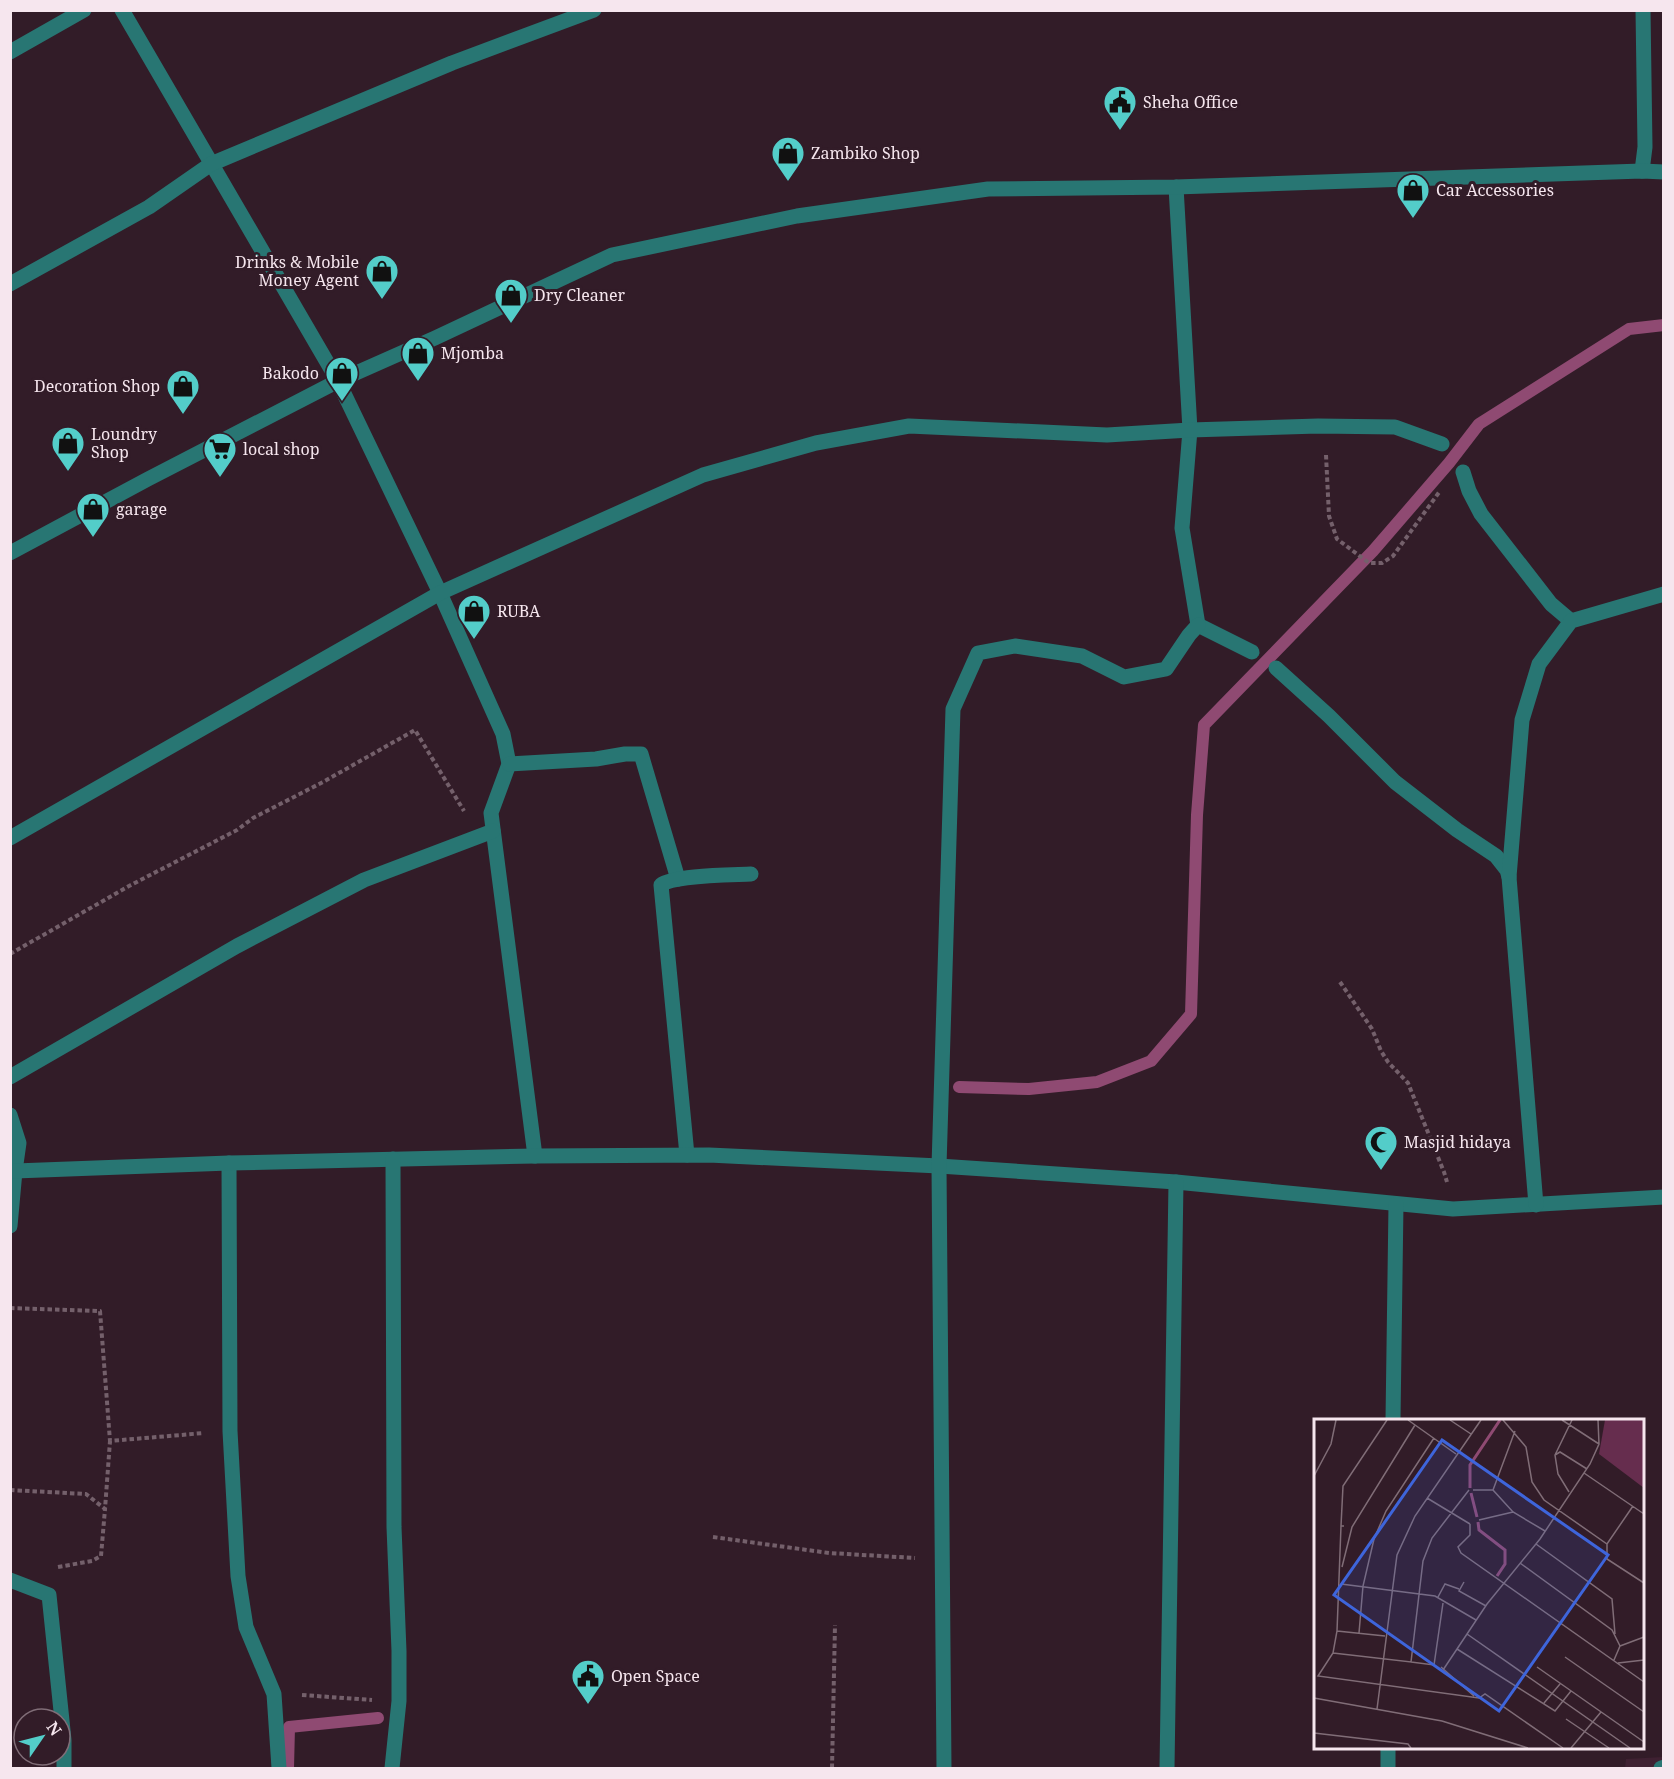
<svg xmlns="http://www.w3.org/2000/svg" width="1674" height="1779" viewBox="0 0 1674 1779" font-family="'Noto Serif',serif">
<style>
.built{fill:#3f2132}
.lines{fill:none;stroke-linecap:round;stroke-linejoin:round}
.stream{stroke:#8f4a72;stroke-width:12}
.path{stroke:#74606b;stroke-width:4;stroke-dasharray:4.5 3;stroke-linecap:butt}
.street{stroke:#287673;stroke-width:15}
.labels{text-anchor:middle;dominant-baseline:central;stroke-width:6;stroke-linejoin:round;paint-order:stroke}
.poi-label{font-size:16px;fill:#f6e6ee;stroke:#321c28;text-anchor:start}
.inset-river{fill:none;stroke:#8f4a72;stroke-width:3}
.inset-road{fill:none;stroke:#806d77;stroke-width:1.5}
.view{fill:#3e65db;fill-opacity:0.15;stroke:#3e65db;stroke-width:3}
.inset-edge{fill:none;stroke:#f6e6ee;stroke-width:3}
</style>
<rect width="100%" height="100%" fill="#321c28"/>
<path class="built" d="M 1663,1757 L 1663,1768 L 1625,1768 L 1626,1759 Z"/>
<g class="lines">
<g class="stream">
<path d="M 959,1087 L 1029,1089 L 1097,1082 L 1151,1061 L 1191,1014 L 1197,815 L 1204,725 L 1373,551 L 1449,463 L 1479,424 L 1629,329 L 1664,325"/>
<path d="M 288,1768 L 289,1727 L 378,1718"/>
</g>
<g class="path">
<path d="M 1326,455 L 1329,516 L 1337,539 L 1369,563 L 1382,563 L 1393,556 L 1440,491"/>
<path d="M 10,954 L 129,886 L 237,830 L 253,818 L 323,782 L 415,730 L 464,811"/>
<path d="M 1340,982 L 1372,1029 L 1381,1051 L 1388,1062 L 1408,1083 L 1444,1172 L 1447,1182"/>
<path d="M 10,1308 L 100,1311 L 110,1441 L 204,1433"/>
<path d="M 10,1490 L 86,1494 L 105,1509 L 110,1441"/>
<path d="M 713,1537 L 829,1553 L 915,1558"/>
<path d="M 58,1567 L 92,1561 L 101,1556 L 105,1509"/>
<path d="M 302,1695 L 372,1700"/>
<path d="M 832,1768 L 835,1625"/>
</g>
<g class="street">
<path d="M 122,10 L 338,381 L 440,593 L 503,734 L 509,764 L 491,813 L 535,1156"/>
<path d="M 10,52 L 84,10"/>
<path d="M 1642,171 L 1645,147 L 1643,10"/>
<path d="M 1176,187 L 1190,430 L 1182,528 L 1198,625"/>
<path d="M 10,284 L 149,207 L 211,164 L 452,63 L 594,10"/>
<path d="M 1463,472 L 1469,491 L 1481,514 L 1551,604 L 1571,621"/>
<path d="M 10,553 L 148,479 L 338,381 L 435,338 L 612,255 L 797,216 L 988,189 L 1176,187 L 1642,171 L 1664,172"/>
<path d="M 1198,625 L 1252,652"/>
<path d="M 1276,668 L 1329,716 L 1395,782 L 1457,830 L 1496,856 L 1507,870 L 1509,877"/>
<path d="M 509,764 L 596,759 L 625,754 L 641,754 L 678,879"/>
<path d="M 10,838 L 440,593 L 703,475 L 816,443 L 909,426 L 1107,435 L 1190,430 L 1318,426 L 1395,427 L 1442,444"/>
<path d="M 10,1077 L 237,946 L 364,880 L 493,831"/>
<path d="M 10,1115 L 19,1143 L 15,1171 L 10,1226"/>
<path d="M 687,1155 L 661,885 C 673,875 733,875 751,874"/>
<path d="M 229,1163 L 230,1431 L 238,1576 L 246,1627 L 274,1694 L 279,1768"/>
<path d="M 15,1171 L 229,1163 L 535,1156 L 709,1155 L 939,1166 L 1176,1182 L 1453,1209 L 1664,1197"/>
<path d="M 1536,1205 L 1509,877 L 1522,720 L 1539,664 L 1571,621 L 1664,594"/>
<path d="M 1393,1420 L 1396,1204"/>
<path d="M 10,1580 L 49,1595 L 64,1740 L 64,1768"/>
<path d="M 392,1768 L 399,1701 L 399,1651 L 394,1527 L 393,1159"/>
<path d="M 944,1768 L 939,1166 L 953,709 L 978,653 L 1015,646 L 1082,656 L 1124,677 L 1166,669 L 1189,635 L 1198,625"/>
<path d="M 1167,1768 L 1176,1182"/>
<path d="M 1388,1768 L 1388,1748"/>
<path d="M 1661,1768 L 1664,1767"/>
</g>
</g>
<defs>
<symbol id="civic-pin" viewBox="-11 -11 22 30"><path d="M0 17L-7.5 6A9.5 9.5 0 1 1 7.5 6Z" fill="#53cdc9" stroke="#321c28"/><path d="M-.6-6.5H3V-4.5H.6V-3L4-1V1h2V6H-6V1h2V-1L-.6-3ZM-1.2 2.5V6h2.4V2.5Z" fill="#111"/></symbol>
<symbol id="shop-pin" viewBox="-11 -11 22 30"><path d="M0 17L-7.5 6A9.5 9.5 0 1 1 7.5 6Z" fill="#53cdc9" stroke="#321c28"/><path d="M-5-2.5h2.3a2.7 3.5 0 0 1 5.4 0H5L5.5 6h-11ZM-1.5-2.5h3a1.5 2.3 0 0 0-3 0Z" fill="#111"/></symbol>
<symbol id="supermarket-pin" viewBox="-11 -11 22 30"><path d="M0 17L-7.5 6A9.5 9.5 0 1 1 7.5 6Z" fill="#53cdc9" stroke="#321c28"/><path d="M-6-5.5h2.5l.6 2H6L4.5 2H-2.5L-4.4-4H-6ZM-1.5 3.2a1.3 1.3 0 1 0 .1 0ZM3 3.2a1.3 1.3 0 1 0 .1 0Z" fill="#111"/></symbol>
<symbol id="mosque-pin" viewBox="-11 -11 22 30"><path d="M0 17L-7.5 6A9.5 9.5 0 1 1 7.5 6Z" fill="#53cdc9" stroke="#321c28"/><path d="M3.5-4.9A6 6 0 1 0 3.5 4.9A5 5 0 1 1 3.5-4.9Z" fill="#111"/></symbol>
</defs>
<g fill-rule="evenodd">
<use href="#civic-pin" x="1101" y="83" width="38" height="52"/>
<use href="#shop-pin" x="769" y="134" width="38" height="52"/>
<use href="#shop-pin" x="1394" y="171" width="38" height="52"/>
<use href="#shop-pin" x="363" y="252" width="38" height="52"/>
<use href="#shop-pin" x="492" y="276" width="38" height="52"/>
<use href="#shop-pin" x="399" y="334" width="38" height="52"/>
<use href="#shop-pin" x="323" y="354" width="38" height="52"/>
<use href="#shop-pin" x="164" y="367" width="38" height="52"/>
<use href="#shop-pin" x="49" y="424" width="38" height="52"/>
<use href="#supermarket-pin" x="201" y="430" width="38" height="52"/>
<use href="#shop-pin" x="74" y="490" width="38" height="52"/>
<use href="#shop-pin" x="455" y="592" width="38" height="52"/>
<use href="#mosque-pin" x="1362" y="1123" width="38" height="52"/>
<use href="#civic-pin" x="569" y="1657" width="38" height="52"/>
</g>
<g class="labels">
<g class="poi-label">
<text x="1143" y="102">Sheha Office</text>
<text x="811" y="153">Zambiko Shop</text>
<text x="1436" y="190">Car Accessories</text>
<text x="359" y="262" text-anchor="end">Drinks &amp; Mobile<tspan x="359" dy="18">Money Agent</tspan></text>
<text x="534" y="295">Dry Cleaner</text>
<text x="441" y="353">Mjomba</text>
<text x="319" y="373" text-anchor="end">Bakodo</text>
<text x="160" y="386" text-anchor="end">Decoration Shop</text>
<text x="91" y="434">Loundry<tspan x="91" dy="18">Shop</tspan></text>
<text x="243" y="449">local shop</text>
<text x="116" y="509">garage</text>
<text x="497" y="611">RUBA</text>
<text x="1404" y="1142">Masjid hidaya</text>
<text x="611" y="1676">Open Space</text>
</g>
</g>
<g transform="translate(1314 1419)">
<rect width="330" height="330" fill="#321c28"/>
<path d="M 291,1 L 330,1 L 330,69 L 285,35 Z" fill="#662d4e"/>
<path class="inset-river" d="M 156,69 L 156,46 L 186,1M 157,74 L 163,98M 164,103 L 165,111 L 191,131 L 191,145 L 183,157"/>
<path class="inset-road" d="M 94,1 L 142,35M 136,1 L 157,15M 189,1 L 212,28 L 218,63 L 230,81 L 293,125 L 319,87M 248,1 L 285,25M 201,12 L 179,71 L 199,93 L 231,112M 241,36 L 246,33 L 273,50M 270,54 L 330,95M 0,57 L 17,25 L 22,1M 159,71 L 179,71M 255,73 L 244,55 L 241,36 L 258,1M 113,79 L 156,105M 165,101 L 199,93M 156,105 L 156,116 L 144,128 L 147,134 L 330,263M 27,107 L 23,212 L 19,234 L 4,257 L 165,279 L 171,275 L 249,329M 30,107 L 27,107 L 29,67 L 73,1M 222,125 L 298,180 L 301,215M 293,125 L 293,140 L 330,164M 206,144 L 298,211 L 306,227 L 300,241M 28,148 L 38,108 L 101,6M 150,163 L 145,172 L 172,187M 27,165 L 121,177 L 162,201M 124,178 L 131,165 L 145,170M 23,212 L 71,217M 45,214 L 49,167 L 60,120 L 72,92 L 120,19M 153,215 L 316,329M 306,227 L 330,218M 143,230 L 241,292 L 257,272M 19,234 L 97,243 L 109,142 L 118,119 L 155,71M 251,238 L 330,293M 97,243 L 120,246 L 129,184M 304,244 L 330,241M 127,248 L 160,277M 223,248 L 330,323M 129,251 L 173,185 L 226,120 L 276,45 L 285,25 L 284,1M 0,279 L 128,302 L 214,329M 230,284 L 246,265M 63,290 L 83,136 L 101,97 L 167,1M 252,300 L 295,329M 0,314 L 94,325 L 97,329M 257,329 L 287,293"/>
<path class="view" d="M 128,21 L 294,136 L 185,292 L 20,176 Z"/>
<rect width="330" height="330" class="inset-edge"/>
</g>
<rect width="1674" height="1779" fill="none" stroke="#f6e6ee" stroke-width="24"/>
<g transform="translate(42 1737) rotate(55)"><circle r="28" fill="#321c28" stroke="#806d77" stroke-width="1.5"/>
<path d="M0-4.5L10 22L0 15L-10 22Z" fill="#53cdc9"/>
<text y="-9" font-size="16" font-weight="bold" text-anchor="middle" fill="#f6e6ee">N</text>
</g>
</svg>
